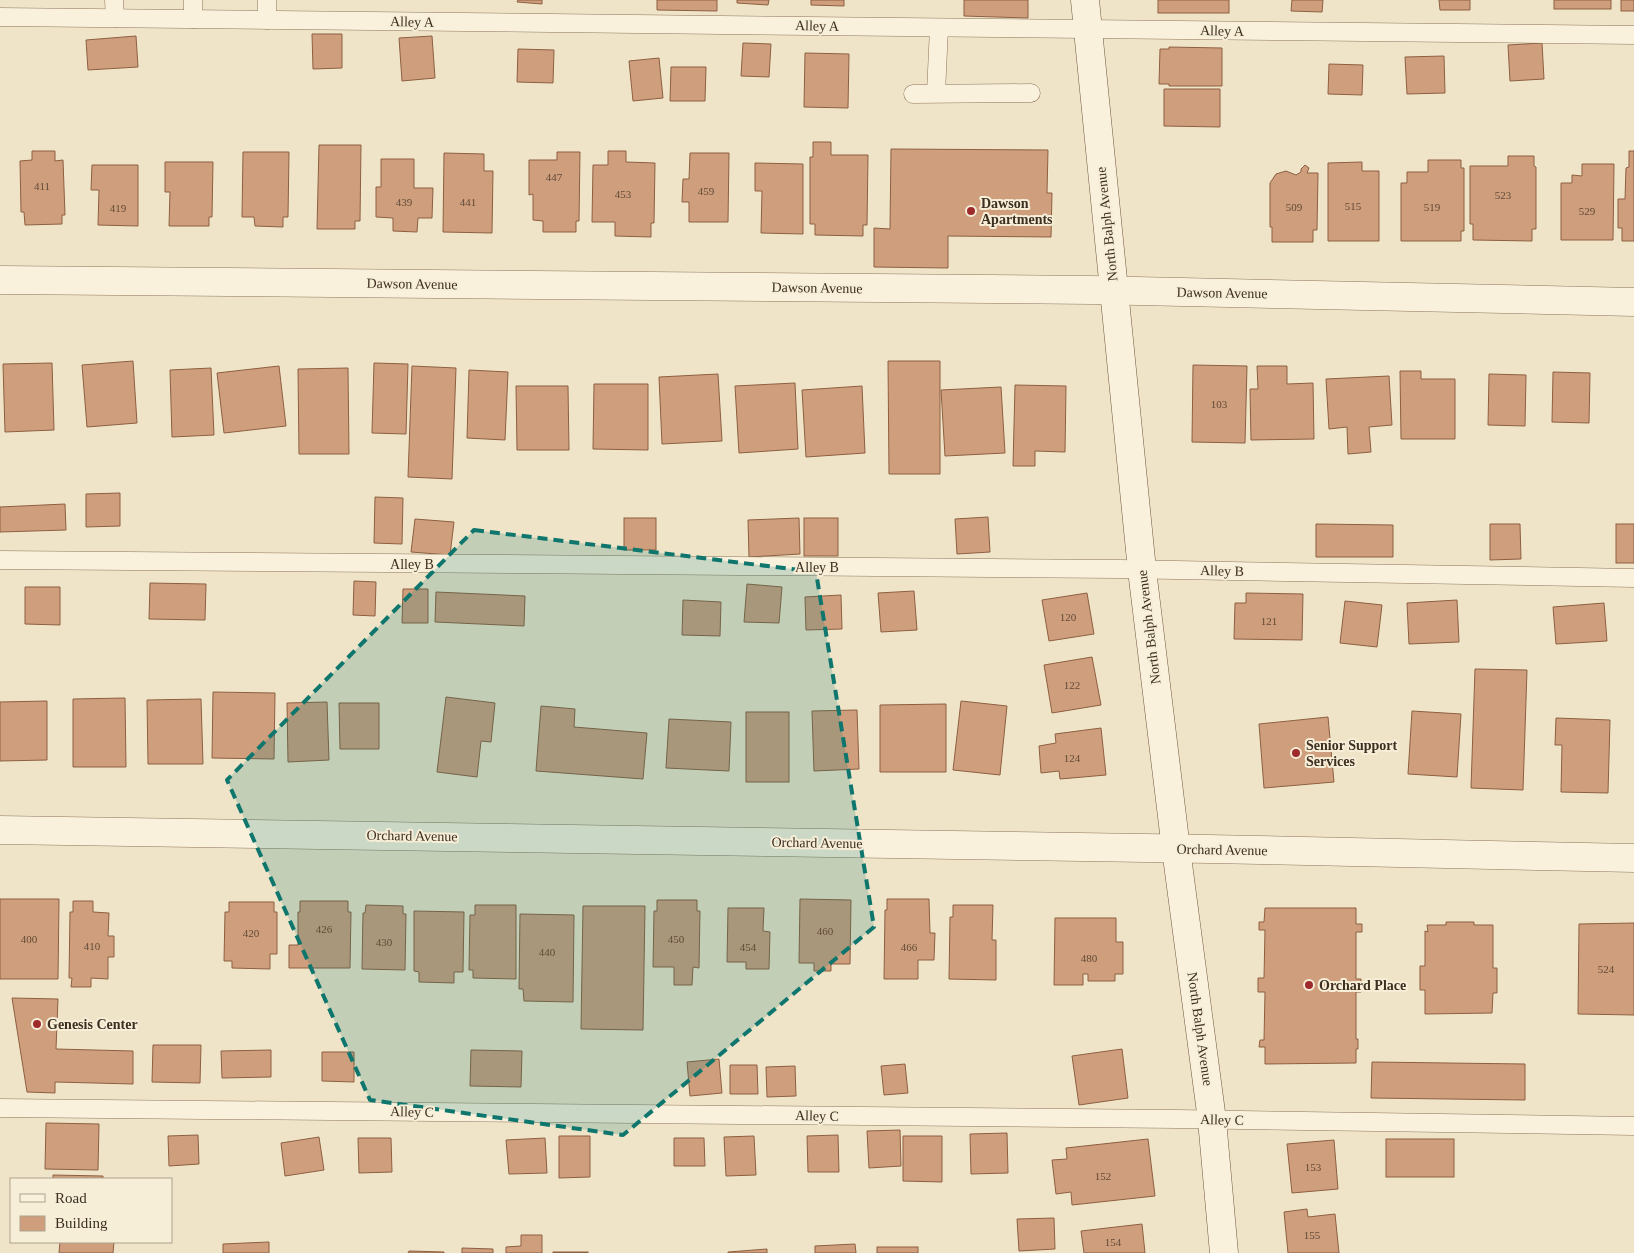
<svg xmlns="http://www.w3.org/2000/svg" width="1634" height="1253" viewBox="0 0 1634 1253" font-family="'Times New Roman',serif">
<style>
.building{fill:#cf9f7d;stroke:#8d5f41}
.lines{fill:none;stroke-linecap:round;stroke-linejoin:round}
.lane-casing{stroke:#8d765c;stroke-width:19}
.street-casing{stroke:#8d765c;stroke-width:29}
.secondary-casing{stroke:#6f573f;stroke-width:29}
.lane{stroke:#faf1dc;stroke-width:18}
.street{stroke:#faf1dc;stroke-width:28}
.secondary{stroke:#faf1dc;stroke-width:28}
.marked{fill:#0f766e;fill-opacity:0.2;stroke:#0f766e;stroke-width:4;stroke-dasharray:10 6;stroke-linejoin:round}
.poi-dot{fill:#9e2a2b;stroke:#f7eed8;stroke-width:2}
.labels{text-anchor:middle;dominant-baseline:central;stroke-width:4;stroke-linejoin:round;paint-order:stroke}
.number-label{font-size:11px;fill:#624a37}
.street-label{font-size:14px;fill:#3d2e20;stroke:#f7eed8}
.poi-label{font-size:14px;font-weight:bold;fill:#3d2e20;stroke:#f7eed8;text-anchor:start}
</style>
<rect width="100%" height="100%" fill="#f0e4c8"/>
<g class="building">
<path d="M 518,0 L 542,0 L 542,4 L 517,2 Z"/>
<path d="M 657,0 L 717,0 L 717,11 L 657,10 Z"/>
<path d="M 737,0 L 769,0 L 768,5 L 737,3 Z"/>
<path d="M 811,0 L 844,0 L 844,6 L 811,5 Z"/>
<path d="M 964,0 L 1028,0 L 1028,18 L 964,16 Z"/>
<rect x="1158" y="0" width="71" height="13"/>
<path d="M 1292,0 L 1323,0 L 1322,12 L 1291,11 Z"/>
<path d="M 1439,0 L 1470,0 L 1470,10 L 1440,10 Z"/>
<rect x="1554" y="0" width="57" height="9"/>
<rect x="1621" y="0" width="13" height="11"/>
<path d="M 312,34 L 342,34 L 342,68 L 313,69 Z"/>
<path d="M 136,36 L 138,67 L 88,70 L 86,40 Z"/>
<path d="M 432,36 L 435,78 L 402,81 L 399,38 Z"/>
<path d="M 743,43 L 771,44 L 769,77 L 741,76 Z"/>
<path d="M 1542,43 L 1544,79 L 1510,81 L 1508,45 Z"/>
<path d="M 1169,47 L 1222,48 L 1222,86 L 1169,86 L 1169,84 L 1159,84 L 1160,49 L 1169,49 Z"/>
<path d="M 518,49 L 554,50 L 553,83 L 517,82 Z"/>
<path d="M 805,53 L 849,54 L 848,108 L 804,107 Z"/>
<path d="M 1444,56 L 1445,93 L 1407,94 L 1405,57 Z"/>
<path d="M 659,58 L 663,98 L 633,101 L 629,61 Z"/>
<path d="M 1329,64 L 1363,65 L 1362,95 L 1328,94 Z"/>
<path d="M 671,67 L 706,67 L 705,101 L 670,101 Z"/>
<path d="M 1164,89 L 1220,89 L 1220,127 L 1164,126 Z"/>
<path d="M 813,142 L 831,142 L 831,155 L 868,155 L 867,225 L 863,225 L 863,236 L 815,235 L 815,224 L 810,224 L 810,157 L 813,157 Z"/>
<path d="M 319,145 L 361,145 L 360,221 L 355,221 L 355,229 L 317,229 Z"/>
<path d="M 891,149 L 1048,150 L 1047,193 L 1052,193 L 1051,237 L 948,236 L 948,268 L 874,267 L 874,228 L 890,229 Z"/>
<path d="M 32,151 L 55,151 L 55,161 L 63,160 L 65,215 L 62,215 L 62,224 L 25,225 L 24,212 L 21,212 L 20,161 L 32,160 Z"/>
<path d="M 608,151 L 626,151 L 626,162 L 655,163 L 654,223 L 651,223 L 651,237 L 615,236 L 615,222 L 592,222 L 593,165 L 608,165 Z"/>
<path d="M 1629,151 L 1634,151 L 1634,241 L 1622,241 L 1622,228 L 1618,228 L 1618,199 L 1625,199 L 1626,168 L 1629,167 Z"/>
<path d="M 243,152 L 289,152 L 288,217 L 283,217 L 283,227 L 255,226 L 254,217 L 242,217 Z"/>
<path d="M 557,152 L 580,152 L 579,221 L 576,221 L 576,232 L 543,232 L 543,221 L 533,220 L 533,194 L 529,195 L 529,160 L 557,160 Z"/>
<path d="M 444,153 L 484,154 L 484,171 L 493,171 L 492,233 L 443,232 Z"/>
<path d="M 690,153 L 729,153 L 728,222 L 689,222 L 689,202 L 682,202 L 683,179 L 689,179 Z"/>
<path d="M 1508,156 L 1534,156 L 1534,166 L 1536,167 L 1536,229 L 1532,229 L 1532,241 L 1473,240 L 1473,224 L 1470,224 L 1470,166 L 1508,166 Z"/>
<path d="M 381,159 L 414,159 L 414,188 L 433,188 L 432,218 L 418,218 L 417,232 L 393,231 L 393,218 L 376,217 L 376,187 L 381,187 Z"/>
<path d="M 1428,160 L 1461,160 L 1461,168 L 1464,168 L 1464,231 L 1461,231 L 1461,241 L 1401,241 L 1401,183 L 1407,183 L 1407,172 L 1428,172 Z"/>
<path d="M 165,162 L 213,162 L 212,217 L 209,217 L 209,226 L 169,226 L 170,192 L 165,192 Z"/>
<path d="M 1362,162 L 1362,171 L 1379,171 L 1379,241 L 1328,241 L 1328,163 Z"/>
<path d="M 755,163 L 803,164 L 803,234 L 761,233 L 762,191 L 755,191 Z"/>
<path d="M 1582,164 L 1614,164 L 1613,240 L 1561,240 L 1561,183 L 1572,183 L 1572,175 L 1582,176 Z"/>
<path d="M 92,165 L 138,165 L 138,226 L 98,225 L 99,190 L 91,190 Z"/>
<path d="M 1305,165 L 1309,168 L 1307,173 L 1318,173 L 1317,230 L 1313,230 L 1313,242 L 1272,242 L 1272,227 L 1270,227 L 1270,183 L 1276,174 L 1286,171 L 1296,175 L 1301,172 L 1301,169 Z"/>
<path d="M 133,361 L 137,423 L 87,427 L 82,365 Z"/>
<path d="M 888,361 L 940,361 L 940,474 L 889,474 Z"/>
<path d="M 52,363 L 54,430 L 5,432 L 3,364 Z"/>
<path d="M 374,363 L 408,364 L 406,434 L 372,433 Z"/>
<path d="M 1193,365 L 1247,366 L 1245,443 L 1192,442 Z"/>
<path d="M 279,366 L 286,426 L 224,433 L 217,373 Z"/>
<path d="M 412,366 L 456,368 L 452,479 L 408,477 Z"/>
<path d="M 1257,366 L 1287,366 L 1287,384 L 1313,383 L 1314,439 L 1251,440 L 1250,389 L 1258,389 Z"/>
<path d="M 211,368 L 214,435 L 172,437 L 170,370 Z"/>
<path d="M 348,368 L 349,454 L 299,454 L 298,369 Z"/>
<path d="M 469,370 L 508,372 L 505,440 L 467,438 Z"/>
<path d="M 1400,371 L 1421,371 L 1421,379 L 1455,379 L 1455,439 L 1401,439 Z"/>
<path d="M 1553,372 L 1590,373 L 1589,423 L 1552,422 Z"/>
<path d="M 718,374 L 722,441 L 662,444 L 659,377 Z"/>
<path d="M 1489,374 L 1526,375 L 1525,426 L 1488,425 Z"/>
<path d="M 1389,376 L 1392,425 L 1369,427 L 1371,452 L 1348,454 L 1347,427 L 1329,429 L 1326,379 Z"/>
<path d="M 795,383 L 798,449 L 739,453 L 735,386 Z"/>
<path d="M 594,384 L 648,384 L 648,450 L 593,449 Z"/>
<path d="M 1015,385 L 1066,386 L 1065,452 L 1035,451 L 1035,466 L 1013,466 Z"/>
<path d="M 516,386 L 568,386 L 569,450 L 517,450 Z"/>
<path d="M 862,386 L 865,453 L 806,457 L 802,390 Z"/>
<path d="M 1001,387 L 1005,453 L 945,456 L 941,390 Z"/>
<path d="M 120,493 L 120,526 L 86,527 L 86,494 Z"/>
<path d="M 375,497 L 403,498 L 402,544 L 374,543 Z"/>
<path d="M 65,504 L 66,530 L 0,532 L 0,507 Z"/>
<path d="M 988,517 L 990,552 L 957,554 L 955,519 Z"/>
<rect x="624" y="518" width="32" height="32"/>
<path d="M 799,518 L 800,554 L 749,557 L 748,520 Z"/>
<rect x="804" y="518" width="34" height="38"/>
<path d="M 415,519 L 454,522 L 450,555 L 411,552 Z"/>
<path d="M 1316,524 L 1393,525 L 1393,557 L 1316,557 Z"/>
<path d="M 1490,524 L 1520,524 L 1521,559 L 1490,560 Z"/>
<rect x="1616" y="524" width="18" height="39"/>
<path d="M 354,581 L 376,582 L 375,616 L 353,615 Z"/>
<path d="M 150,583 L 206,584 L 205,620 L 149,619 Z"/>
<path d="M 747,584 L 782,587 L 779,623 L 744,622 Z"/>
<path d="M 25,587 L 60,587 L 60,625 L 25,624 Z"/>
<path d="M 403,589 L 428,589 L 428,623 L 402,623 Z"/>
<path d="M 914,591 L 917,630 L 881,632 L 878,593 Z"/>
<path d="M 436,592 L 525,596 L 524,626 L 435,622 Z"/>
<path d="M 1087,593 L 1094,634 L 1049,641 L 1042,600 Z"/>
<path d="M 1246,593 L 1303,594 L 1302,640 L 1234,639 L 1235,603 L 1246,603 Z"/>
<path d="M 841,595 L 842,629 L 806,630 L 805,597 Z"/>
<path d="M 683,600 L 721,602 L 720,636 L 682,635 Z"/>
<path d="M 1457,600 L 1459,642 L 1409,644 L 1407,603 Z"/>
<path d="M 1345,601 L 1382,605 L 1377,647 L 1340,643 Z"/>
<path d="M 1604,603 L 1607,641 L 1556,644 L 1553,607 Z"/>
<path d="M 1092,657 L 1101,705 L 1052,713 L 1044,665 Z"/>
<path d="M 1475,669 L 1527,670 L 1523,790 L 1471,788 Z"/>
<path d="M 213,692 L 275,693 L 274,759 L 212,758 Z"/>
<path d="M 446,697 L 495,703 L 491,742 L 481,741 L 477,777 L 437,772 Z"/>
<path d="M 125,698 L 126,767 L 73,767 L 73,699 Z"/>
<path d="M 201,699 L 203,764 L 148,764 L 147,700 Z"/>
<path d="M 47,701 L 47,760 L 0,761 L 0,702 Z"/>
<path d="M 961,701 L 1007,706 L 1000,775 L 953,770 Z"/>
<path d="M 327,702 L 329,760 L 288,762 L 287,703 Z"/>
<path d="M 339,703 L 379,703 L 379,749 L 340,749 Z"/>
<path d="M 946,704 L 946,772 L 880,772 L 880,705 Z"/>
<path d="M 541,706 L 575,709 L 574,727 L 647,733 L 643,779 L 536,771 Z"/>
<path d="M 857,710 L 859,769 L 814,771 L 812,711 Z"/>
<path d="M 1412,711 L 1461,714 L 1457,777 L 1408,774 Z"/>
<rect x="746" y="712" width="43" height="70"/>
<path d="M 1328,717 L 1334,782 L 1264,788 L 1259,724 Z"/>
<path d="M 1556,718 L 1610,720 L 1608,793 L 1561,792 L 1562,745 L 1555,745 Z"/>
<path d="M 669,719 L 731,722 L 729,771 L 666,768 Z"/>
<path d="M 1101,728 L 1106,775 L 1060,779 L 1059,771 L 1041,773 L 1039,746 L 1056,743 L 1055,734 Z"/>
<path d="M 0,899 L 59,899 L 58,979 L 0,979 Z"/>
<path d="M 800,899 L 851,900 L 850,964 L 831,964 L 831,971 L 814,971 L 814,963 L 799,963 Z"/>
<path d="M 887,899 L 929,899 L 930,933 L 935,933 L 934,960 L 918,960 L 918,979 L 884,979 L 885,910 L 887,910 Z"/>
<path d="M 657,900 L 697,900 L 697,911 L 700,911 L 699,968 L 693,967 L 692,985 L 674,985 L 674,967 L 653,967 L 654,911 L 657,911 Z"/>
<path d="M 73,901 L 93,901 L 93,912 L 109,913 L 108,936 L 114,936 L 114,957 L 108,957 L 108,979 L 91,978 L 91,987 L 71,987 L 72,978 L 69,978 L 70,912 L 73,912 Z"/>
<path d="M 300,901 L 348,901 L 348,912 L 351,912 L 350,968 L 289,968 L 289,945 L 298,945 L 298,912 L 300,912 Z"/>
<path d="M 229,902 L 274,902 L 274,912 L 277,912 L 277,954 L 270,954 L 270,969 L 232,968 L 232,961 L 224,961 L 225,912 L 229,912 Z"/>
<path d="M 366,905 L 403,906 L 403,914 L 406,914 L 405,970 L 362,969 L 363,913 L 365,913 Z"/>
<path d="M 475,905 L 516,905 L 516,979 L 473,978 L 473,970 L 469,970 L 470,915 L 475,915 Z"/>
<path d="M 953,905 L 993,905 L 992,940 L 996,940 L 996,980 L 949,979 L 950,917 L 953,917 Z"/>
<path d="M 583,906 L 645,906 L 643,1030 L 581,1029 Z"/>
<path d="M 728,908 L 764,908 L 763,931 L 770,932 L 769,969 L 746,969 L 746,962 L 727,962 Z"/>
<path d="M 1265,908 L 1356,908 L 1356,924 L 1362,924 L 1362,932 L 1356,932 L 1356,979 L 1361,979 L 1361,992 L 1356,992 L 1356,1039 L 1358,1039 L 1358,1049 L 1356,1049 L 1356,1063 L 1265,1064 L 1265,1047 L 1259,1047 L 1260,1040 L 1264,1040 L 1265,992 L 1258,992 L 1258,978 L 1264,978 L 1265,930 L 1259,930 L 1259,922 L 1264,922 Z"/>
<path d="M 414,911 L 464,912 L 463,972 L 454,972 L 454,983 L 419,982 L 419,972 L 414,971 Z"/>
<path d="M 520,914 L 574,915 L 573,1002 L 524,1001 L 523,989 L 519,989 Z"/>
<path d="M 1055,918 L 1116,918 L 1116,942 L 1123,942 L 1123,974 L 1115,974 L 1115,981 L 1088,981 L 1088,974 L 1083,974 L 1083,985 L 1054,985 Z"/>
<path d="M 1446,922 L 1474,922 L 1474,925 L 1493,925 L 1493,968 L 1497,968 L 1497,993 L 1493,993 L 1492,1013 L 1425,1014 L 1425,990 L 1420,990 L 1420,966 L 1425,966 L 1425,931 L 1428,932 L 1427,925 L 1446,925 Z"/>
<path d="M 1634,923 L 1634,1015 L 1578,1014 L 1579,924 Z"/>
<path d="M 12,998 L 58,999 L 56,1049 L 133,1051 L 133,1084 L 55,1082 L 55,1093 L 27,1092 Z"/>
<path d="M 153,1045 L 201,1045 L 200,1083 L 152,1082 Z"/>
<path d="M 1122,1049 L 1128,1098 L 1079,1105 L 1072,1056 Z"/>
<path d="M 271,1050 L 271,1077 L 222,1078 L 221,1051 Z"/>
<path d="M 471,1050 L 522,1051 L 521,1087 L 470,1086 Z"/>
<path d="M 322,1052 L 354,1052 L 354,1082 L 322,1081 Z"/>
<path d="M 719,1059 L 722,1093 L 690,1096 L 687,1062 Z"/>
<path d="M 1372,1062 L 1525,1064 L 1525,1100 L 1371,1098 Z"/>
<path d="M 905,1064 L 908,1093 L 884,1095 L 881,1066 Z"/>
<path d="M 730,1065 L 757,1065 L 758,1094 L 730,1094 Z"/>
<path d="M 795,1066 L 796,1096 L 767,1097 L 766,1067 Z"/>
<path d="M 46,1123 L 99,1124 L 98,1170 L 45,1169 Z"/>
<path d="M 900,1130 L 901,1166 L 869,1168 L 867,1131 Z"/>
<path d="M 1007,1133 L 1008,1173 L 971,1174 L 970,1134 Z"/>
<path d="M 198,1135 L 199,1164 L 169,1166 L 168,1136 Z"/>
<path d="M 838,1135 L 839,1172 L 808,1172 L 807,1136 Z"/>
<path d="M 559,1136 L 590,1136 L 590,1177 L 559,1178 Z"/>
<path d="M 754,1136 L 756,1175 L 726,1176 L 724,1137 Z"/>
<path d="M 903,1136 L 942,1136 L 942,1182 L 903,1181 Z"/>
<path d="M 319,1137 L 324,1170 L 285,1176 L 281,1143 Z"/>
<path d="M 358,1138 L 391,1138 L 392,1172 L 359,1173 Z"/>
<path d="M 545,1138 L 547,1173 L 509,1174 L 506,1140 Z"/>
<path d="M 674,1138 L 704,1138 L 705,1166 L 674,1166 Z"/>
<path d="M 1148,1139 L 1155,1196 L 1072,1205 L 1071,1192 L 1056,1194 L 1052,1160 L 1067,1159 L 1066,1148 Z"/>
<rect x="1386" y="1139" width="68" height="38"/>
<path d="M 1334,1140 L 1338,1189 L 1292,1193 L 1287,1144 Z"/>
<path d="M 53,1175 L 103,1176 L 103,1179 L 40,1179 L 53,1179 Z"/>
<path d="M 1307,1209 L 1308,1217 L 1335,1214 L 1339,1253 L 1288,1253 L 1284,1212 Z"/>
<path d="M 1054,1218 L 1055,1249 L 1019,1251 L 1017,1219 Z"/>
<path d="M 1142,1224 L 1145,1253 L 1084,1253 L 1081,1231 Z"/>
<path d="M 521,1235 L 542,1235 L 542,1253 L 506,1253 L 506,1247 L 521,1246 Z"/>
<path d="M 60,1242 L 114,1242 L 113,1253 L 59,1253 Z"/>
<path d="M 269,1242 L 269,1253 L 223,1253 L 223,1244 Z"/>
<path d="M 855,1244 L 856,1253 L 815,1253 L 815,1246 Z"/>
<rect x="877" y="1247" width="41" height="6"/>
<path d="M 462,1248 L 493,1249 L 493,1253 L 462,1253 Z"/>
<path d="M 767,1249 L 767,1253 L 728,1253 L 728,1252 Z"/>
<path d="M 409,1251 L 444,1252 L 444,1253 L 408,1253 Z"/>
<rect x="553" y="1252" width="35" height="1"/>
</g>
<g class="lines">
<defs>
<g id="lane">
<path d="M 114,0 L 115,18"/>
<path d="M 193,0 L 193,19"/>
<path d="M 0,17 L 1634,35"/>
<path d="M 267,20 L 267,0"/>
<path d="M 936,93 L 939,28"/>
<path d="M 913,94 L 1031,93"/>
<path d="M 0,560 L 1120,569 L 1634,578"/>
<path d="M 0,1108 L 1177,1119 L 1634,1126"/>
</g>
<g id="street">
<path d="M 0,280 L 1092,290 L 1634,302"/>
<path d="M 0,830 L 1209,849 L 1634,858"/>
</g>
<path id="secondary" d="M 1085,0 L 1142,570 L 1176,849 L 1212,1120 L 1224,1253"/>
</defs>
<use href="#lane" class="lane-casing"/>
<use href="#street" class="street-casing"/>
<use href="#secondary" class="secondary-casing"/>
<use href="#lane" class="lane"/>
<use href="#street" class="street"/>
<use href="#secondary" class="secondary"/>
</g>
<path class="marked" d="M 474,530 L 816,572 L 874,927 L 623,1135 L 370,1100 L 227,780 Z"/>
<g class="poi-dot">
<circle cx="971" cy="211" r="5"/>
<circle cx="1296" cy="753" r="5"/>
<circle cx="1309" cy="985" r="5"/>
<circle cx="37" cy="1024" r="5"/>
</g>
<g class="labels">
<g class="number-label">
<text x="554" y="177">447</text>
<text x="42" y="186">411</text>
<text x="706" y="191">459</text>
<text x="623" y="194">453</text>
<text x="1503" y="195">523</text>
<text x="404" y="202">439</text>
<text x="468" y="202">441</text>
<text x="1353" y="206">515</text>
<text x="1294" y="207">509</text>
<text x="1432" y="207">519</text>
<text x="118" y="208">419</text>
<text x="1587" y="211">529</text>
<text x="1219" y="404">103</text>
<text x="1068" y="617">120</text>
<text x="1269" y="621">121</text>
<text x="1072" y="685">122</text>
<text x="1072" y="758">124</text>
<text x="324" y="929">426</text>
<text x="825" y="931">460</text>
<text x="251" y="933">420</text>
<text x="29" y="939">400</text>
<text x="676" y="939">450</text>
<text x="384" y="942">430</text>
<text x="92" y="946">410</text>
<text x="748" y="947">454</text>
<text x="909" y="947">466</text>
<text x="547" y="952">440</text>
<text x="1089" y="958">480</text>
<text x="1606" y="969">524</text>
<text x="1313" y="1167">153</text>
<text x="1103" y="1176">152</text>
<text x="1312" y="1235">155</text>
<text x="1113" y="1242">154</text>
</g>
<g class="street-label">
<text transform="translate(412 22) rotate(1)">Alley A</text>
<text transform="translate(817 26) rotate(1)">Alley A</text>
<text transform="translate(1222 31) rotate(1)">Alley A</text>
<text transform="translate(1107 224) rotate(-96)">North Balph Avenue</text>
<text transform="translate(412 284) rotate(1)">Dawson Avenue</text>
<text transform="translate(817 288) rotate(1)">Dawson Avenue</text>
<text transform="translate(1222 293) rotate(1)">Dawson Avenue</text>
<text x="412" y="564">Alley B</text>
<text x="817" y="567">Alley B</text>
<text transform="translate(1222 571) rotate(1)">Alley B</text>
<text transform="translate(1149 627) rotate(-97)">North Balph Avenue</text>
<text transform="translate(412 836) rotate(1)">Orchard Avenue</text>
<text transform="translate(817 843) rotate(1)">Orchard Avenue</text>
<text transform="translate(1222 850) rotate(1)">Orchard Avenue</text>
<text transform="translate(1200 1029) rotate(82)">North Balph Avenue</text>
<text transform="translate(412 1112) rotate(1)">Alley C</text>
<text transform="translate(817 1116) rotate(1)">Alley C</text>
<text transform="translate(1222 1120) rotate(1)">Alley C</text>
</g>
<g class="poi-label">
<text x="981" y="203">Dawson<tspan x="981" dy="16">Apartments</tspan></text>
<text x="1306" y="745">Senior Support<tspan x="1306" dy="16">Services</tspan></text>
<text x="1319" y="985">Orchard Place</text>
<text x="47" y="1024">Genesis Center</text>
</g>
</g>
<rect x="10" y="1178" width="162" height="65" fill="#f7eed8" stroke="#ada18e"/>
<rect x="20" y="1194" width="25" height="8" fill="#faf1dc" stroke="#ada18e"/>
<text x="55" y="1203" font-size="15" fill="#3d2e20">Road</text>
<rect x="20" y="1216" width="25" height="15" fill="#cf9f7d" stroke="#ada18e"/>
<text x="55" y="1228" font-size="15" fill="#3d2e20">Building</text>
</svg>
